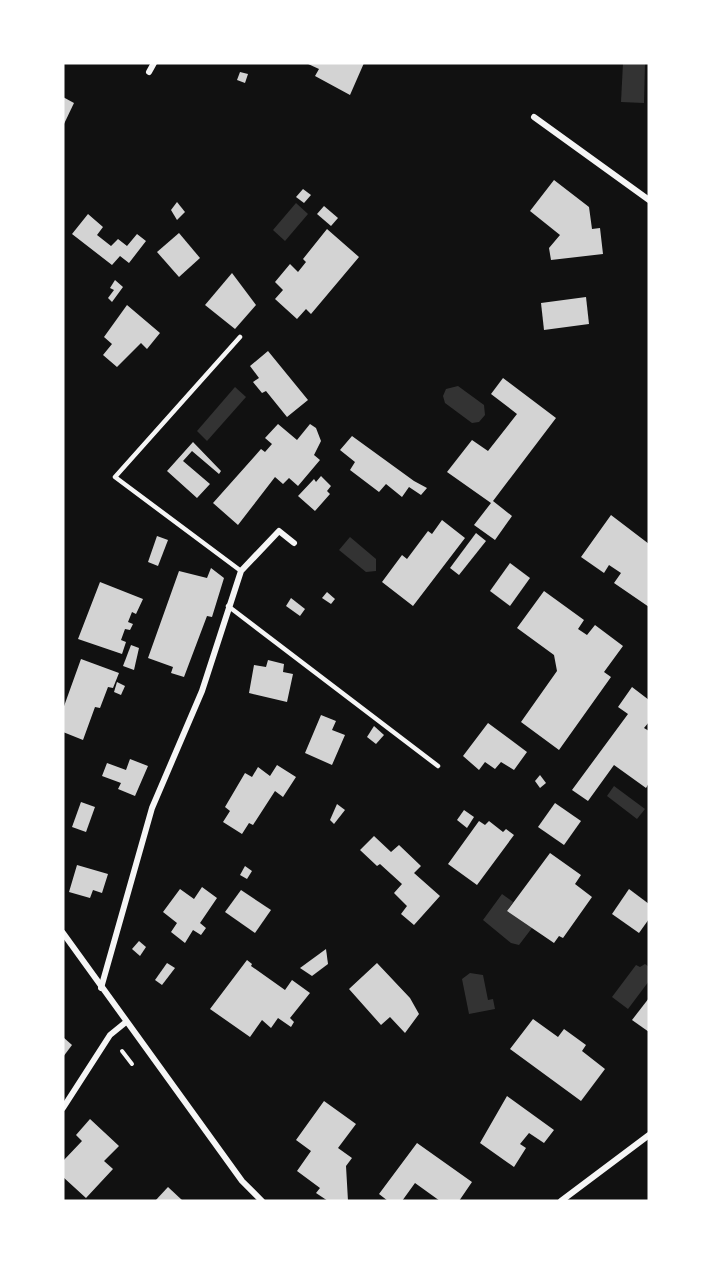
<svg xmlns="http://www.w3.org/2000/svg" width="712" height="1264" viewBox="0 0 712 1264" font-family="Raleway,sans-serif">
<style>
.water{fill:#333}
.building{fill:#d3d3d3}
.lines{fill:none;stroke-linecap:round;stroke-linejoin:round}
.path{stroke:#f5f5f5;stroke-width:4}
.service{stroke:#f5f5f5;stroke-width:4.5}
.minor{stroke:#f5f5f5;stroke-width:6}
</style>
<rect width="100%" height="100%" fill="#111"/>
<g class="water">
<path d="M 623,63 L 645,63 L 644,103 L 621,102 Z"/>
<path d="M 296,203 L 308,214 L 285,241 L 273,230 Z"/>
<path d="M 458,386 L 484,405 L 485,415 L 479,422 L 472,423 L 445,403 L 443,396 L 446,389 Z"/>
<path d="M 235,387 L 246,397 L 207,441 L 197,431 Z"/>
<path d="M 350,537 L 376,559 L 376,571 L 366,572 L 339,550 Z"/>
<path d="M 614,786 L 645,809 L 637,819 L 607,796 Z"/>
<path d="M 502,894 L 513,902 L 507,911 L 532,928 L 519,945 L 511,943 L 483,920 Z"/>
<path d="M 645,964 L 649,967 L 649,981 L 628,1009 L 612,997 L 636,965 L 640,967 Z"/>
<path d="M 470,973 L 483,975 L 488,1000 L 493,999 L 495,1009 L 469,1014 L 462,979 Z"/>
</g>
<g class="building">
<path d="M 306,63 L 364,63 L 350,95 L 315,76 L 319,69 Z"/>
<path d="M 240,72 L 248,74 L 245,83 L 237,80 Z"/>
<path d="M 63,97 L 74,103 L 63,126 Z"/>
<path d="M 554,180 L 589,207 L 592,229 L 600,228 L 603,254 L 551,260 L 549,248 L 560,235 L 530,211 Z"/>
<path d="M 303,189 L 311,195 L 304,203 L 296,197 Z"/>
<path d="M 177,202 L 185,212 L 177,220 L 171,210 Z"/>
<path d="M 324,206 L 338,218 L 331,226 L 317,214 Z"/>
<path d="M 88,214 L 103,227 L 97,235 L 111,246 L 118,239 L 127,246 L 137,234 L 146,241 L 129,263 L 120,256 L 112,265 L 72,234 Z"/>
<path d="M 327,229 L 359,257 L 311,314 L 306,309 L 297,319 L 275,299 L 283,290 L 275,282 L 290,264 L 298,272 L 306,262 L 303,259 Z"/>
<path d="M 179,233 L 200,258 L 179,277 L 157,252 Z"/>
<path d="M 232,273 L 256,305 L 235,329 L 205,305 Z"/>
<path d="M 115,280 L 123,287 L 112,302 L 108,298 L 114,290 L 110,288 Z"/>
<path d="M 586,297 L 589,324 L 544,330 L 541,303 Z"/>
<path d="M 127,305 L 160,333 L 147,349 L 141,343 L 117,367 L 103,355 L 112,344 L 104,337 Z"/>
<path d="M 268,351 L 308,400 L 287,417 L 266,391 L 262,393 L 253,382 L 259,378 L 250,366 Z"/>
<path d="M 503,378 L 556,418 L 493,501 L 512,516 L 495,540 L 474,525 L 491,503 L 447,472 L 472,440 L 488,451 L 517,414 L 491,394 Z"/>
<path d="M 278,424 L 297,440 L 310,424 L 316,428 L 321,441 L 314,455 L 320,460 L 298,486 L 289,478 L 283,484 L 275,477 L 238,525 L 213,503 L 261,449 L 265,452 L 272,444 L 265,438 Z"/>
<path d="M 352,436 L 414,481 L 427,488 L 421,495 L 409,487 L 402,497 L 386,484 L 379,492 L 350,470 L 355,462 L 340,450 Z"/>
<path d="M 193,442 L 221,471 L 219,474 L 192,451 L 183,461 L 210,484 L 197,498 L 167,471 Z"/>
<path d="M 321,476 L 331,486 L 327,491 L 330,494 L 315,511 L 298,496 L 314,479 L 316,482 Z"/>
<path d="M 611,515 L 649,544 L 649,607 L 614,583 L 621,573 L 609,565 L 604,573 L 581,557 Z"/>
<path d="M 442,520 L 465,538 L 413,606 L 382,582 L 402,555 L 407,559 L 428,531 L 432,534 Z"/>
<path d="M 476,533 L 486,541 L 459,575 L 450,568 Z"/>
<path d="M 157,536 L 168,540 L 158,566 L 148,562 Z"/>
<path d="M 510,563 L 530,578 L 510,606 L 490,591 Z"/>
<path d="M 211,568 L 224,578 L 212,617 L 207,616 L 184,677 L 171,673 L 173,667 L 148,658 L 179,571 L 207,578 Z"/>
<path d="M 100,582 L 143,599 L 136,614 L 132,612 L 128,622 L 133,624 L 130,630 L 125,629 L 121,640 L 126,642 L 122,654 L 78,639 Z"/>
<path d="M 544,591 L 584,620 L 578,629 L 587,635 L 595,625 L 623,646 L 604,672 L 611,677 L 559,750 L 521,722 L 557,671 L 554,655 L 517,628 Z"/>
<path d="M 327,592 L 335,599 L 331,604 L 322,598 Z"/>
<path d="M 291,598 L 305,609 L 300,616 L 286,606 Z"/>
<path d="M 131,645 L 139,648 L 134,670 L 123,666 Z"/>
<path d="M 81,659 L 119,673 L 113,688 L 108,687 L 100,708 L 95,707 L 83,740 L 63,732 L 63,709 Z"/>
<path d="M 268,660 L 284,664 L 283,672 L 293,674 L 287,702 L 249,693 L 254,665 L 266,667 Z"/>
<path d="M 117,682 L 125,686 L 121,695 L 114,692 Z"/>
<path d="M 632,687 L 649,700 L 649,722 L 644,728 L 649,731 L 649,783 L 646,788 L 614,765 L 588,801 L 572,790 L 628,714 L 618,707 Z"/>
<path d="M 321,715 L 336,721 L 332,730 L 345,735 L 332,765 L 305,753 Z"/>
<path d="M 488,723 L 527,752 L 514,770 L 501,762 L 495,769 L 485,762 L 479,770 L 463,756 Z"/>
<path d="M 374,726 L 384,735 L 376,744 L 367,737 Z"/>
<path d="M 130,759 L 148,766 L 135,796 L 118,789 L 121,783 L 102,776 L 107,763 L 126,770 Z"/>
<path d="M 277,765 L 296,777 L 283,797 L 275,791 L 253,825 L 249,823 L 242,834 L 223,822 L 230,811 L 225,807 L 245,773 L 252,777 L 258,767 L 270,776 Z"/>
<path d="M 540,775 L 546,783 L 540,788 L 535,781 Z"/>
<path d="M 81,802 L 95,807 L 86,832 L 72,827 Z"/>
<path d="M 555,803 L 581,821 L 564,845 L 538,827 Z"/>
<path d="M 337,804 L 345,810 L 334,824 L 330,820 Z"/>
<path d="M 464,810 L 474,817 L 467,828 L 457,820 Z"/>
<path d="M 479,821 L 485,825 L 489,821 L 503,832 L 506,829 L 514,835 L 477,885 L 448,864 Z"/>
<path d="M 374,836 L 391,852 L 399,845 L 421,866 L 414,873 L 440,896 L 414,925 L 401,914 L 407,906 L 394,893 L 402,884 L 380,864 L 377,866 L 360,850 Z"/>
<path d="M 550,853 L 581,875 L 575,884 L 592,897 L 563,938 L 559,936 L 554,943 L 507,911 Z"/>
<path d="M 77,865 L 108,874 L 102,893 L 93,890 L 90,898 L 69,892 Z"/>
<path d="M 245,866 L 252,871 L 247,879 L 240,875 Z"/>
<path d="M 202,887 L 217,898 L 200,923 L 206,928 L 201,935 L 193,930 L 185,943 L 171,932 L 177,923 L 163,912 L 180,889 L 194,899 Z"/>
<path d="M 629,889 L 649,904 L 649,919 L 639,933 L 612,914 Z"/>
<path d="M 241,890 L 271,910 L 255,933 L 225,912 Z"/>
<path d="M 139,941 L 146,947 L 140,956 L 132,949 Z"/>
<path d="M 326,949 L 328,964 L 312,976 L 300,968 Z"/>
<path d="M 247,960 L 252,964 L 251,966 L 285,990 L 292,980 L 310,993 L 290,1018 L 294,1022 L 291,1027 L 278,1018 L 271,1028 L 262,1020 L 250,1037 L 210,1009 Z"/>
<path d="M 167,963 L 175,968 L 162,985 L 155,980 Z"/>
<path d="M 377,963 L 410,998 L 419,1014 L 405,1033 L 390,1017 L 381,1025 L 349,989 Z"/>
<path d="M 649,998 L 649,1032 L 632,1020 Z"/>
<path d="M 533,1019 L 558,1037 L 564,1029 L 586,1045 L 582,1051 L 605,1069 L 581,1101 L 510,1049 Z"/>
<path d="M 63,1037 L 72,1045 L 63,1057 Z"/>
<path d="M 507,1096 L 554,1130 L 544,1143 L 529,1133 L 520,1144 L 526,1148 L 514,1167 L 480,1143 Z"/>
<path d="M 324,1101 L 356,1124 L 338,1148 L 352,1158 L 346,1166 L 348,1201 L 328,1201 L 316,1193 L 320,1188 L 297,1171 L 311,1151 L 296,1140 Z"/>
<path d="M 90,1119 L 119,1146 L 104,1161 L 113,1169 L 86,1198 L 63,1177 L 63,1161 L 82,1141 L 76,1135 Z"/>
<path d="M 417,1143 L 472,1182 L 459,1201 L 440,1201 L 415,1183 L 402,1201 L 388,1201 L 379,1194 Z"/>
<path d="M 168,1187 L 183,1201 L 155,1201 Z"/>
</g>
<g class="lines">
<path class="path" d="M 122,1051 L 132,1064"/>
<g class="service">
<path d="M 240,337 L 115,477 L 241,571"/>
<path d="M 228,606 L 438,766"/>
</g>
<g class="minor">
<path d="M 149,72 L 154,63"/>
<path d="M 534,117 L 649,200"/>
<path d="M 63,933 L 242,1181 L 262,1201"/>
<path d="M 101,988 L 152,808 L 202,691 L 241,571 L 279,531 L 294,543"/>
<path d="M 63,1108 L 110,1035 L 126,1022"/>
<path d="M 561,1201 L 649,1135"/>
</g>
</g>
<rect width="712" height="1264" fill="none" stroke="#ffffff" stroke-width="129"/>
</svg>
